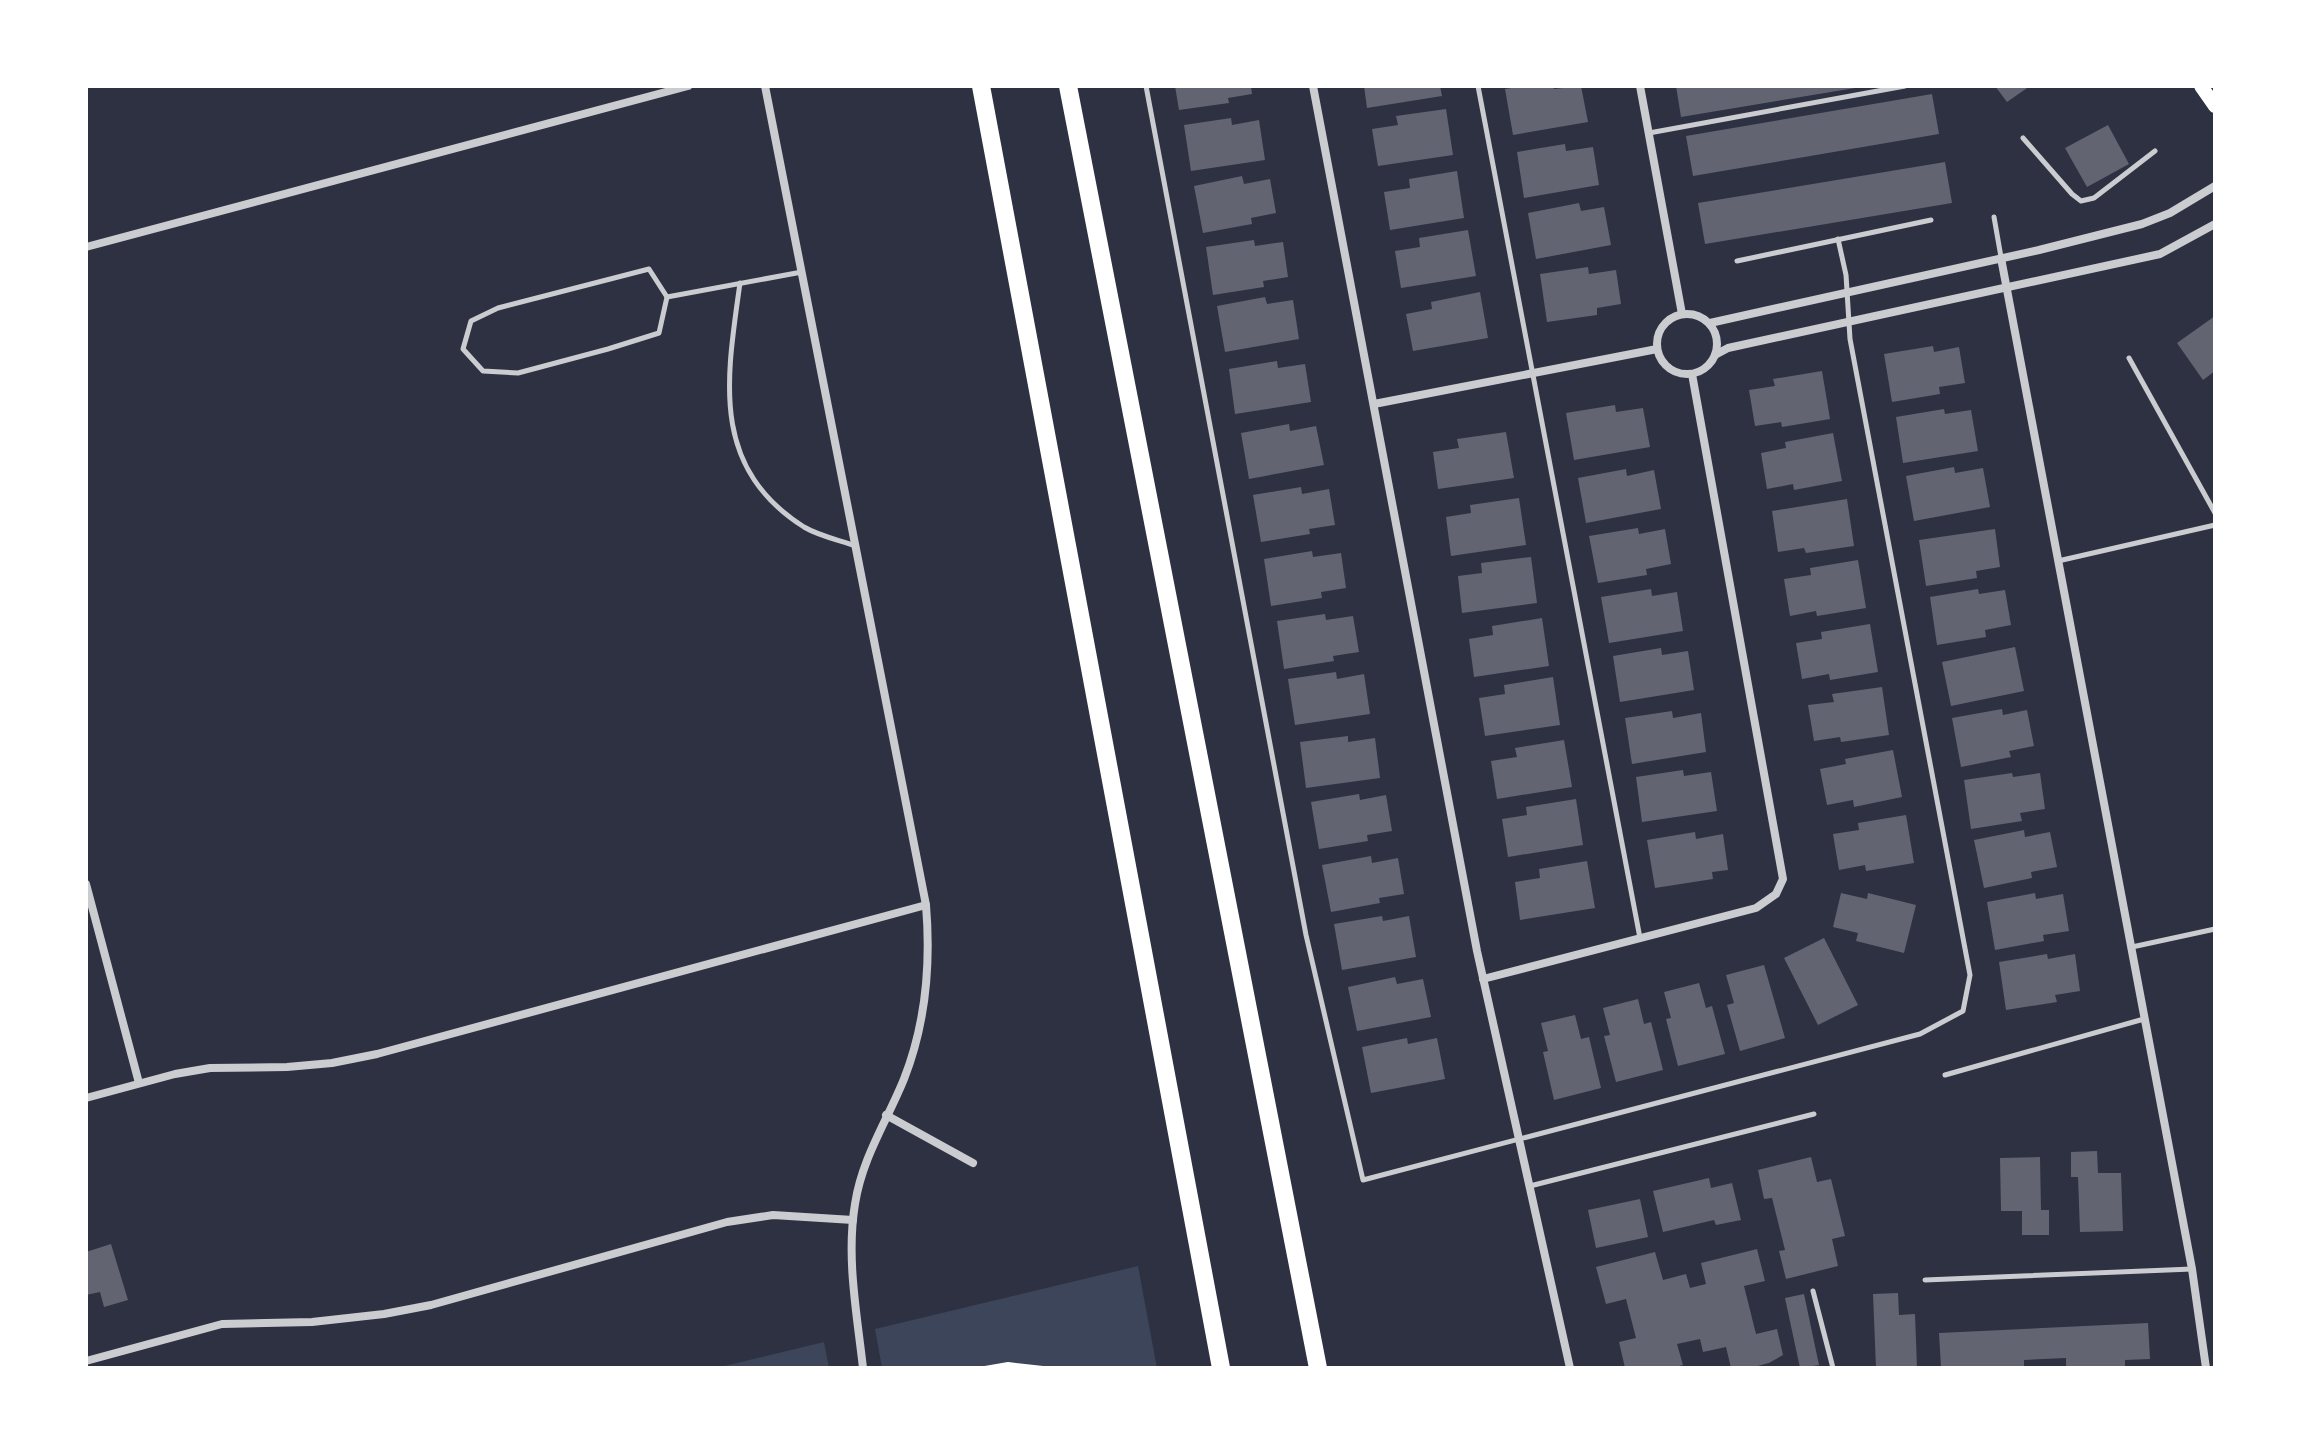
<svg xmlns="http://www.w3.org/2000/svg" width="2301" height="1454" viewBox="0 0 2301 1454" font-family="'Alegreya Sans',sans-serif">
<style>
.green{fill:#3c4559}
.building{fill:#626471}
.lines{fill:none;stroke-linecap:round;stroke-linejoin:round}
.path{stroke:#fff;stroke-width:4}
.service{stroke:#caccd0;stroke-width:5}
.minor{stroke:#caccd0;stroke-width:8}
.secondary{stroke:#fff;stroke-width:14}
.motorway{stroke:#fff;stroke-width:18}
</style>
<rect width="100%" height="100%" fill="#2d3142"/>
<g class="green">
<path d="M 1138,1266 L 1157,1368 L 882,1368 L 875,1329 Z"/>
<path d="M 824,1342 L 829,1368 L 716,1368 Z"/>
</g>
<g class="building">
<path d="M 1175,86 L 1251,86 L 1252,94 L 1228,98 L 1229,103 L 1179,110 Z"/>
<path d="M 1364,86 L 1440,86 L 1442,96 L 1367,108 Z"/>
<path d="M 1524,86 L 1553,86 L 1554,89 L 1581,86 L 1588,122 L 1513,135 L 1505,89 Z"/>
<path d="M 1676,86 L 1855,86 L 1855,88 L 1681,117 Z"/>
<path d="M 1995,86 L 2030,86 L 2007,102 Z"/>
<path d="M 1932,94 L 1939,134 L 1693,176 L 1686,136 Z"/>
<path d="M 1446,109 L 1453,155 L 1378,166 L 1372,129 L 1398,125 L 1396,116 Z"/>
<path d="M 1231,118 L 1232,125 L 1259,120 L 1265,160 L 1191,171 L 1184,125 Z"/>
<path d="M 2108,125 L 2129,164 L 2087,187 L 2065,148 Z"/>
<path d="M 1565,144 L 1566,151 L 1593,147 L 1599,185 L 1524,198 L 1517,152 Z"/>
<path d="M 1945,162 L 1952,203 L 1705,244 L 1698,203 Z"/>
<path d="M 1457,171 L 1464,218 L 1390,230 L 1384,192 L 1410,188 L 1409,179 Z"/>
<path d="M 1242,176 L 1244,184 L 1270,179 L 1276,213 L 1251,218 L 1252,224 L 1203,233 L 1194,186 Z"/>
<path d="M 1579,203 L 1581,211 L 1604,207 L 1611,245 L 1536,259 L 1528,213 Z"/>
<path d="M 1468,230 L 1476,276 L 1401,288 L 1395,251 L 1420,247 L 1419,238 Z"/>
<path d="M 1254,240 L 1255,246 L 1283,242 L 1288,277 L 1263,281 L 1264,287 L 1213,295 L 1206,247 Z"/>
<path d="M 1588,267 L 1589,274 L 1616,270 L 1621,304 L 1597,308 L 1597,315 L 1547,322 L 1540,274 Z"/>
<path d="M 1480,292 L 1488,338 L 1413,351 L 1406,314 L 1432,309 L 1431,302 Z"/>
<path d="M 1265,297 L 1267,304 L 1293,300 L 1299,339 L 1225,352 L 1217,306 Z"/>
<path d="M 2215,316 L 2215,371 L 2203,380 L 2177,343 Z"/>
<path d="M 1933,346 L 1934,352 L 1959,347 L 1965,383 L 1939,387 L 1940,394 L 1892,402 L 1884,354 Z"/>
<path d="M 1277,361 L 1278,368 L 1305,364 L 1311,402 L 1235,414 L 1229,369 Z"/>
<path d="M 1822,371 L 1830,419 L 1782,427 L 1781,422 L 1755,426 L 1749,390 L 1775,386 L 1773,379 Z"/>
<path d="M 1615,405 L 1616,412 L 1643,408 L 1650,447 L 1574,460 L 1566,413 Z"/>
<path d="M 1944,409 L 1945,414 L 1971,410 L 1978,451 L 1903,463 L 1896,417 Z"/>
<path d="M 1289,424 L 1290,431 L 1316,426 L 1324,465 L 1249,479 L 1241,433 Z"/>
<path d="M 1506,432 L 1514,478 L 1438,489 L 1433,452 L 1459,448 L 1457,439 Z"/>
<path d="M 1833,433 L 1842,481 L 1794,490 L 1793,484 L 1767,489 L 1761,453 L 1786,448 L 1785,442 Z"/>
<path d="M 1954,467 L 1955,473 L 1983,468 L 1990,507 L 1914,521 L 1906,476 Z"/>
<path d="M 1626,469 L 1627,476 L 1654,470 L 1661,509 L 1586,523 L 1578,478 Z"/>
<path d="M 1301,487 L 1302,494 L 1329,489 L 1335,525 L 1309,529 L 1310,534 L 1261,542 L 1253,495 Z"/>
<path d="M 1519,498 L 1526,545 L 1451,556 L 1446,517 L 1471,513 L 1470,505 Z"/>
<path d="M 1847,499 L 1854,546 L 1806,553 L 1804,548 L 1778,552 L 1772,511 Z"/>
<path d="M 1638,528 L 1639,534 L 1665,529 L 1671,564 L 1646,569 L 1647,575 L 1598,583 L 1589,536 Z"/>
<path d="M 1995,529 L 2000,567 L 1976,571 L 1977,578 L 1926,586 L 1919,540 Z"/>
<path d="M 1312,551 L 1313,557 L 1341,553 L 1346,588 L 1321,592 L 1322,598 L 1271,606 L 1264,559 Z"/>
<path d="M 1531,557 L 1537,603 L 1462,613 L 1458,576 L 1482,573 L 1481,563 Z"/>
<path d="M 1858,560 L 1866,608 L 1817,616 L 1816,611 L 1790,616 L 1784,579 L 1811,575 L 1810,568 Z"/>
<path d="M 1651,589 L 1652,596 L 1677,592 L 1683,631 L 1609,643 L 1601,597 Z"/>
<path d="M 1978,589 L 1979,594 L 2005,590 L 2011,625 L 1985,630 L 1986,637 L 1937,645 L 1930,597 Z"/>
<path d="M 1325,614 L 1326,620 L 1353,616 L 1359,652 L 1333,656 L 1334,661 L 1284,669 L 1277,621 Z"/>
<path d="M 1542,618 L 1549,666 L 1474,677 L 1469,639 L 1493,635 L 1492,626 Z"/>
<path d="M 1870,624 L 1878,672 L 1830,680 L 1829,674 L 1802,679 L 1796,643 L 1822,639 L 1821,632 Z"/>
<path d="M 2015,647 L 2024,691 L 1951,706 L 1942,662 Z"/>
<path d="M 1661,648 L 1662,655 L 1688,651 L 1694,690 L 1620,702 L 1613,656 Z"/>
<path d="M 1336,672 L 1337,679 L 1364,674 L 1370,714 L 1295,725 L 1288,679 Z"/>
<path d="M 1553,677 L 1560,725 L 1485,736 L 1479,698 L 1505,694 L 1504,685 Z"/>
<path d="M 1882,687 L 1889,735 L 1841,742 L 1840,737 L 1814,741 L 1808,705 L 1834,702 L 1832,694 Z"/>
<path d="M 2002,709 L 2003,715 L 2027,710 L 2034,746 L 2009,751 L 2011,757 L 1961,767 L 1952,718 Z"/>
<path d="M 1672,711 L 1673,718 L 1701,713 L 1706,752 L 1632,764 L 1625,718 Z"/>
<path d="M 1348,736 L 1348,742 L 1375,738 L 1380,778 L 1306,788 L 1300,742 Z"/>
<path d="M 1564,740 L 1572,787 L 1497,799 L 1491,761 L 1517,757 L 1515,748 Z"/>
<path d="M 1893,750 L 1902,797 L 1854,807 L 1853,800 L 1827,805 L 1820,769 L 1846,764 L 1845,759 Z"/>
<path d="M 1683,770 L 1684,776 L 1711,772 L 1717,811 L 1642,822 L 1636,777 Z"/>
<path d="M 2012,773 L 2013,777 L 2040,773 L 2045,809 L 2020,813 L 2022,821 L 1971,829 L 1964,780 Z"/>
<path d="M 1359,794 L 1360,800 L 1386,795 L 1392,831 L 1367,835 L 1368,841 L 1319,849 L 1311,802 Z"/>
<path d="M 1576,799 L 1583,845 L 1508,857 L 1502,819 L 1527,815 L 1526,807 Z"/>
<path d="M 1906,815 L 1914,863 L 1866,871 L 1865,865 L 1839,870 L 1833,834 L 1859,830 L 1858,823 Z"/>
<path d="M 2024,830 L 2025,837 L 2050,832 L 2057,867 L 2031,872 L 2032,878 L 1984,888 L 1974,840 Z"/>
<path d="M 1695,832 L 1696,839 L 1723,834 L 1728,870 L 1712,872 L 1713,879 L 1655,888 L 1647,840 Z"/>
<path d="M 1371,856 L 1372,863 L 1398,858 L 1404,894 L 1379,898 L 1380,903 L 1331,912 L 1322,865 Z"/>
<path d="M 1587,861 L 1595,908 L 1520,920 L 1515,882 L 1540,878 L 1539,869 Z"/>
<path d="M 1841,893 L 1867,899 L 1868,893 L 1916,905 L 1904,953 L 1856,941 L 1858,933 L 1833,927 Z"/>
<path d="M 2035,893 L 2036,899 L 2063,894 L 2069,931 L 2043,935 L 2044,941 L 1995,950 L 1987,902 Z"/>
<path d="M 1382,916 L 1383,921 L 1409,916 L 1416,957 L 1342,970 L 1334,924 Z"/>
<path d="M 1824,938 L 1858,1005 L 1818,1025 L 1784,958 Z"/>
<path d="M 2047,954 L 2048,959 L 2075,954 L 2080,991 L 2055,995 L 2057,1002 L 2006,1010 L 1999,962 Z"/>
<path d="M 1764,965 L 1785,1038 L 1740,1051 L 1727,1005 L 1734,1003 L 1726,975 Z"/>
<path d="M 1395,977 L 1397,984 L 1423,979 L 1431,1017 L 1357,1031 L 1348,987 Z"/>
<path d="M 1699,983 L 1706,1008 L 1712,1006 L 1725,1054 L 1678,1066 L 1666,1019 L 1671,1018 L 1664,992 Z"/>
<path d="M 1638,999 L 1644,1024 L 1651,1022 L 1663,1070 L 1616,1082 L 1604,1036 L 1610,1035 L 1603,1008 Z"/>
<path d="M 1575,1015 L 1581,1039 L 1589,1037 L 1601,1088 L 1554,1100 L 1543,1052 L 1548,1051 L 1541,1023 Z"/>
<path d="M 1407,1038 L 1408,1044 L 1437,1038 L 1445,1079 L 1371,1093 L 1362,1047 Z"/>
<path d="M 2097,1151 L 2098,1173 L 2121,1173 L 2123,1231 L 2080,1232 L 2078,1177 L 2071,1177 L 2071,1152 Z"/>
<path d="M 1811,1157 L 1817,1182 L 1831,1179 L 1845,1236 L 1832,1239 L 1838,1266 L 1786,1279 L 1779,1251 L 1785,1250 L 1772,1198 L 1764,1199 L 1758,1170 Z"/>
<path d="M 2040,1157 L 2041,1210 L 2049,1210 L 2049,1235 L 2022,1235 L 2022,1211 L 2001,1211 L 2000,1158 Z"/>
<path d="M 1709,1178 L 1711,1188 L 1732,1183 L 1741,1220 L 1716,1225 L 1714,1220 L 1663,1232 L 1653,1191 Z"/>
<path d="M 1640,1199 L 1648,1237 L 1596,1248 L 1588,1210 Z"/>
<path d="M 111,1244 L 128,1300 L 104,1307 L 100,1292 L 86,1295 L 86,1252 Z"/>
<path d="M 1757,1249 L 1765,1281 L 1744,1286 L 1756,1334 L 1777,1329 L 1783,1355 L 1769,1363 L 1750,1368 L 1731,1368 L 1726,1347 L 1703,1352 L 1700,1339 L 1677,1344 L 1683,1365 L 1671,1368 L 1625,1368 L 1619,1342 L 1636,1338 L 1626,1299 L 1606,1304 L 1596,1267 L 1655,1252 L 1663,1280 L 1686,1274 L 1690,1288 L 1706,1284 L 1701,1263 Z"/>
<path d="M 1898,1293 L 1899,1315 L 1915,1314 L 1917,1368 L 1876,1368 L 1873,1294 Z"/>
<path d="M 1804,1294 L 1819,1365 L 1800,1368 L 1785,1298 Z"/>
<path d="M 2148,1323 L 2150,1359 L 2125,1360 L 2125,1368 L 2066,1368 L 2066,1358 L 2024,1360 L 2024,1368 L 1941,1367 L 1939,1333 Z"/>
</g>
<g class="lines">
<path class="path" d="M 985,1368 L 1008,1364 L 1043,1368"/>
<g class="service">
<path d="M 1146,86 L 1306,935 L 1363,1180 L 1920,1034 L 1963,1011 L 1970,975 L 1850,339 L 1846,275 L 1838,239"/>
<path d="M 1478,86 L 1640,938"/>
<path d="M 1649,133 L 1905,86"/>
<path d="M 2023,138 L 2072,194 L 2081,201 L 2094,198 L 2155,151"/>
<path d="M 1994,217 L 2001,257"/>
<path d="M 1737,261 L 1931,220"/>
<path d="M 649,269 L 667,297 L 659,333 L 608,349 L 518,373 L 483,371 L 463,349 L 471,321 L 498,308 Z"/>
<path d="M 740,283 C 727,377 709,467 804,527 C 819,536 839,540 856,546"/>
<path d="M 667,297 L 802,272"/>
<path d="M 2129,358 L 2215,513"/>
<path d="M 2058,561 L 2215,525"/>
<path d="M 2132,947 L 2215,929"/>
<path d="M 1945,1075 L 2144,1019"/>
<path d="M 1530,1186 L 1814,1114"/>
<path d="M 1925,1280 L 2192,1269"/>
<path d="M 1813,1291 L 1833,1368"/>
</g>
<g class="minor">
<path d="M 765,86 L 926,905 C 931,965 926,1023 904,1079 C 887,1121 862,1158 855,1204 C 846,1258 857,1314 863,1368"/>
<path d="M 1313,86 L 1477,951 L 1570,1368"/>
<path d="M 1640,86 L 1682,314"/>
<path d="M 86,247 L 688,86"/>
<path d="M 2001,258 L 2192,1269 L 2206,1368"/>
<circle cx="1687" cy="344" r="30"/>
<path d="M 1710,323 L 2039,250 L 2142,224 L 2170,213 L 2215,186"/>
<path d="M 1715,355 L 1728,348 L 2160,254 L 2215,224"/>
<path d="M 1374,404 L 1657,349"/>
<path d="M 86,884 L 139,1083"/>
<path d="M 1483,979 L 1756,908 L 1776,894 L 1783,879 L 1692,374"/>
<path d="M 86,1098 L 175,1074 L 210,1068 L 287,1067 L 332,1063 L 377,1054 L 926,905"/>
<path d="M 886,1115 L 973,1163"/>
<path d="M 86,1361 L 222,1324 L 312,1322 L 384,1314 L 431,1305 L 727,1222 L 773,1215 L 853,1220"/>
</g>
<path class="secondary" d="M 2201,86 L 2215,106"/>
<g class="motorway">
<path d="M 981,86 L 1221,1368"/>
<path d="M 1068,86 L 1318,1368"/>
</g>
</g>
<rect width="2301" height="1454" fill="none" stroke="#ffffff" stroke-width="176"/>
</svg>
